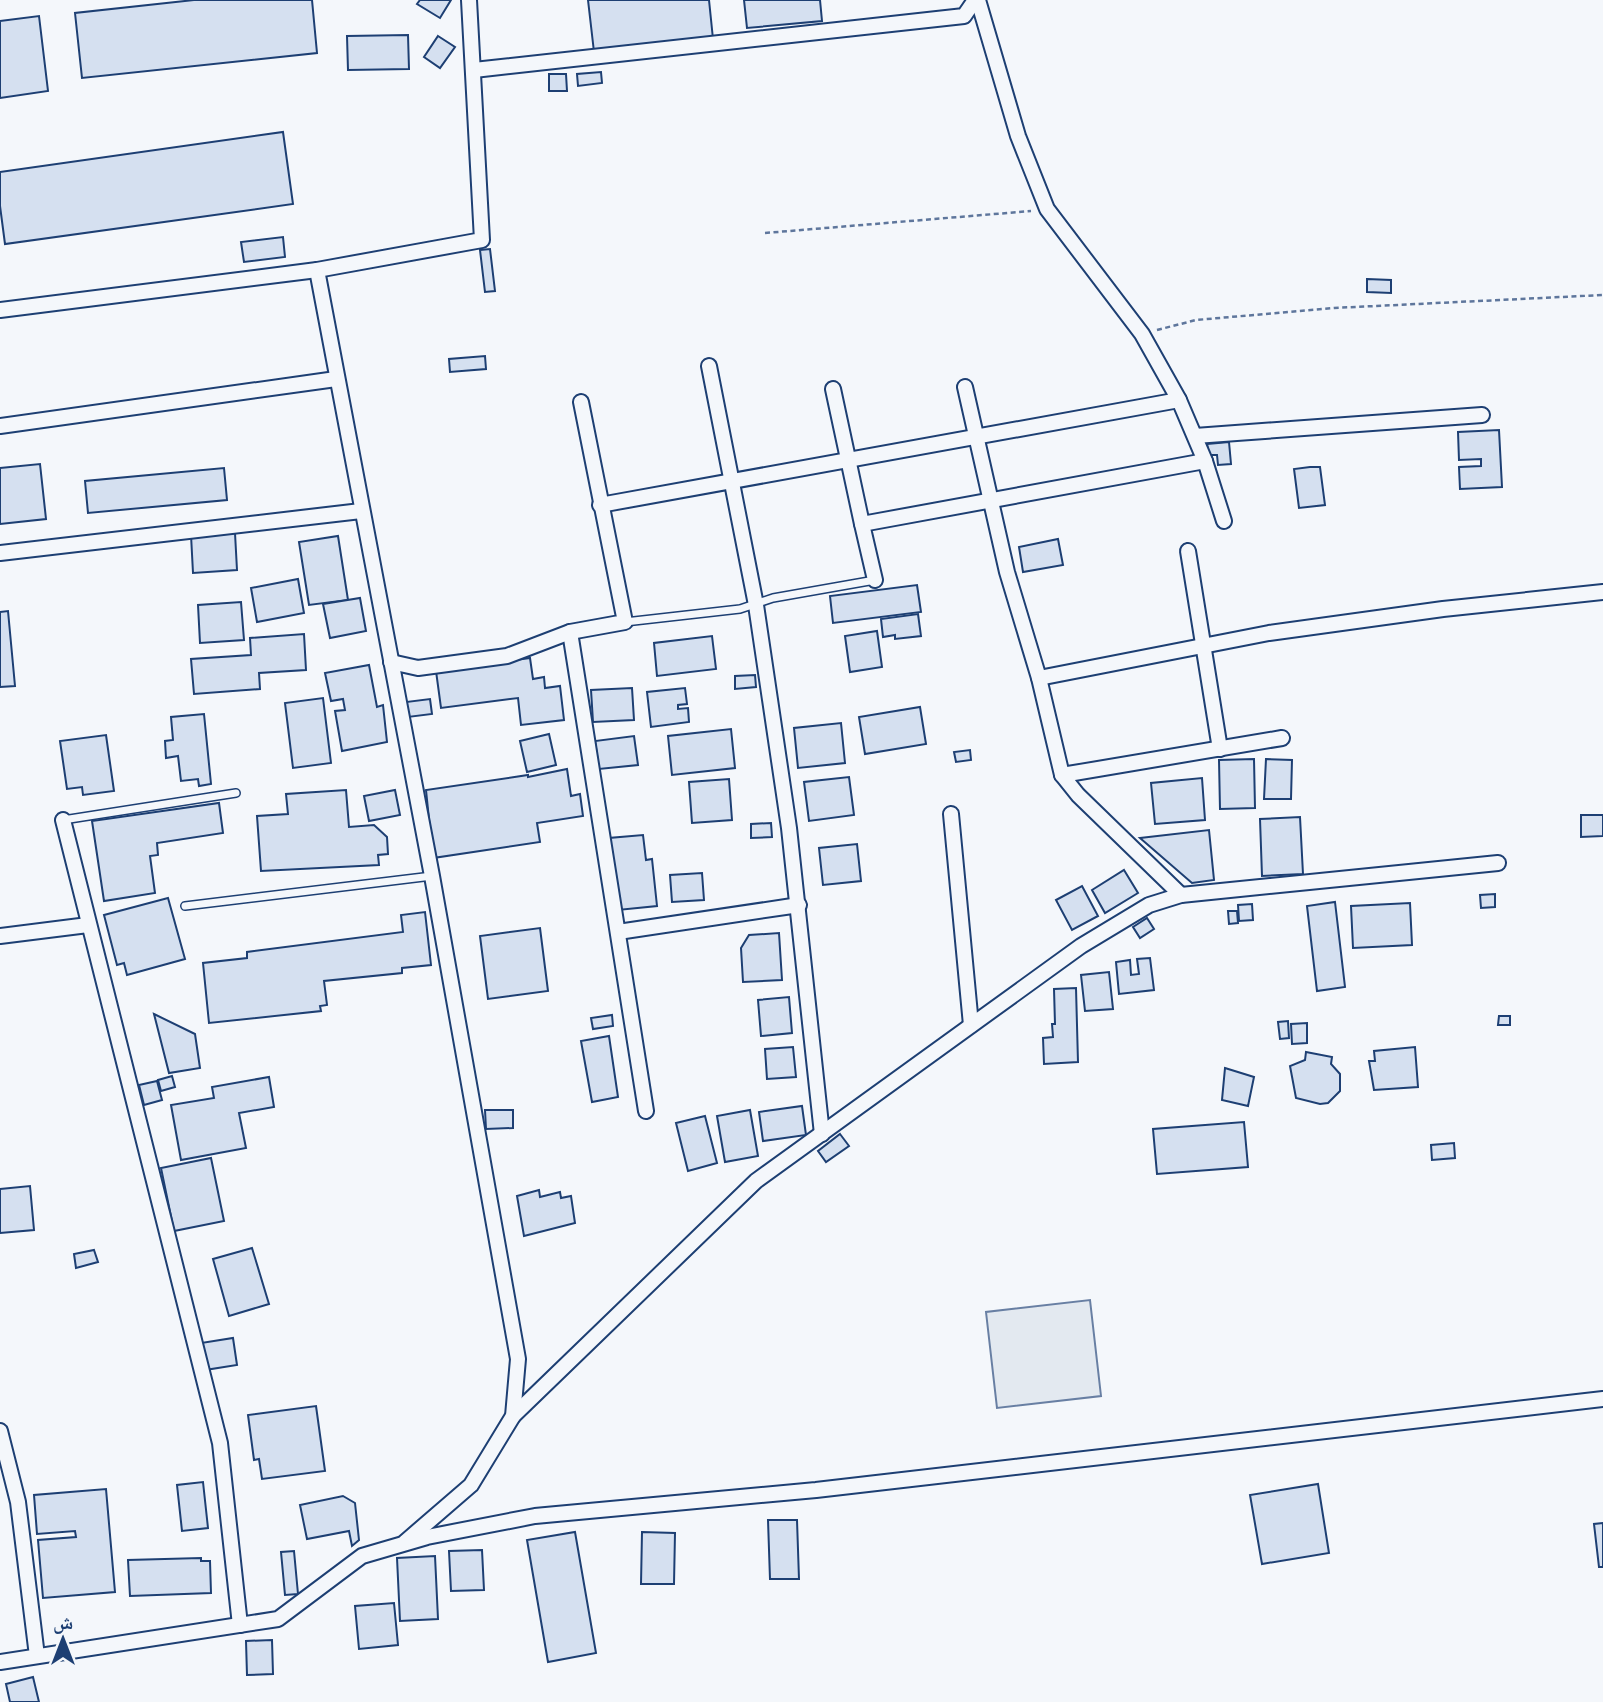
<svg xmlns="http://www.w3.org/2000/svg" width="1603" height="1702" viewBox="0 0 1603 1702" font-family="Montserrat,'Noto Naskh Arabic',sans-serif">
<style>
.green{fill:#e3e9f0;stroke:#687fa3;stroke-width:2}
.building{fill:#d5e0f0;stroke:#1d3f73;stroke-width:2}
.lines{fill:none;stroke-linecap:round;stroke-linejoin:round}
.lane-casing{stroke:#1d3f73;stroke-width:10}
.street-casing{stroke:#1d3f73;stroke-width:18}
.path{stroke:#5e769c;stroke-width:2.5;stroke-dasharray:5 3.5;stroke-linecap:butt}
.lane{stroke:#f4f7fb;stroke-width:7}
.street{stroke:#f4f7fb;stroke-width:14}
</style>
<rect width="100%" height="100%" fill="#f4f7fb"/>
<path class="green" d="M 1090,1300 L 1101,1396 L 997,1408 L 986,1312 Z"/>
<g class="building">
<path d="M 194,0 L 312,0 L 317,53 L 82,78 L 75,13 Z"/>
<path d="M 420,0 L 451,0 L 440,18 L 417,4 Z"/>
<path d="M 588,0 L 709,0 L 713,39 L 594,52 Z"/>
<path d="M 744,0 L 820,0 L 822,21 L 747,28 Z"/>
<path d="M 39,16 L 48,91 L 0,98 L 0,21 Z"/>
<path d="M 408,35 L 409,69 L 348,70 L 347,36 Z"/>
<path d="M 438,36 L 455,47 L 440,68 L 424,57 Z"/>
<path d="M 601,72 L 602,83 L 578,86 L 577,74 Z"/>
<path d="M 549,74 L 566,74 L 567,91 L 549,91 Z"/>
<path d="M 283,132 L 293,204 L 5,244 L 0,206 L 0,172 Z"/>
<path d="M 283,237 L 285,257 L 244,262 L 241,242 Z"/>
<path d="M 490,249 L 495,291 L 485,292 L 480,250 Z"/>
<path d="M 1367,279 L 1391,280 L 1391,293 L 1367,292 Z"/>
<path d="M 485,356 L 486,369 L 450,372 L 449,359 Z"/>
<path d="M 1499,430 L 1502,487 L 1460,489 L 1459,467 L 1481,466 L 1481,459 L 1459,460 L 1458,432 Z"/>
<path d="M 1229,442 L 1231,464 L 1218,465 L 1217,455 L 1209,455 L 1207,444 Z"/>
<path d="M 40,464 L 46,519 L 0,524 L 0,468 Z"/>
<path d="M 1310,467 L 1320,467 L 1325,505 L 1299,508 L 1294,469 Z"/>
<path d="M 224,468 L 227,500 L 88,513 L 85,481 Z"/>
<path d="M 235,533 L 237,570 L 193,573 L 191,535 Z"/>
<path d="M 338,536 L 348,600 L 309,605 L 299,542 Z"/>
<path d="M 1058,539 L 1063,565 L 1023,572 L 1019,547 Z"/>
<path d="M 298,579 L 304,613 L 257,622 L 251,588 Z"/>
<path d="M 917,585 L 921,612 L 833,623 L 830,596 Z"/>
<path d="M 360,598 L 366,631 L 330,638 L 323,604 Z"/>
<path d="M 241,602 L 244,640 L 200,643 L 198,605 Z"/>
<path d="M 8,611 L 15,686 L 0,687 L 0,612 Z"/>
<path d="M 918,614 L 921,636 L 895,639 L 895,635 L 883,637 L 881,619 Z"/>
<path d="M 877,631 L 882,667 L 850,672 L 845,636 Z"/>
<path d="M 304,634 L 306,670 L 259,673 L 260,689 L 194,694 L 191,659 L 251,655 L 250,638 Z"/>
<path d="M 712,636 L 716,669 L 657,676 L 654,643 Z"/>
<path d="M 530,658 L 533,679 L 544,677 L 545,688 L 560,686 L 564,720 L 521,725 L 518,698 L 441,708 L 436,671 Z"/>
<path d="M 369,665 L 377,707 L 383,705 L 387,742 L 342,751 L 335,711 L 345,710 L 343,699 L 331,701 L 325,673 Z"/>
<path d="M 755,675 L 756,687 L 735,689 L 735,676 Z"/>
<path d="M 632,688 L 634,720 L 593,722 L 591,690 Z"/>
<path d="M 685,688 L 687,704 L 678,705 L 678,709 L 688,708 L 689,722 L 651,727 L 647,692 Z"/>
<path d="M 323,698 L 331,763 L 293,768 L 285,703 Z"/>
<path d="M 430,699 L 432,714 L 408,717 L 406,702 Z"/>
<path d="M 920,707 L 926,744 L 865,754 L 859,717 Z"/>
<path d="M 204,714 L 211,784 L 199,786 L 198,779 L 181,781 L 178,756 L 166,758 L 165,741 L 173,740 L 171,717 Z"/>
<path d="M 841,723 L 845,763 L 798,768 L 794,728 Z"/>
<path d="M 731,729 L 735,768 L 672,775 L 668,736 Z"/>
<path d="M 549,734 L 556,765 L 527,772 L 520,741 Z"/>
<path d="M 106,735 L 114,791 L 83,795 L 82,787 L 67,789 L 60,741 Z"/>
<path d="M 634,736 L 638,765 L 599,769 L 595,741 Z"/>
<path d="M 970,750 L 971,760 L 956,762 L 954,752 Z"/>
<path d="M 1254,759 L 1255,808 L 1220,809 L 1219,760 Z"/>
<path d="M 1266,759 L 1292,760 L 1291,799 L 1264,799 Z"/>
<path d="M 567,769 L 571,796 L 580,794 L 583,816 L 537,823 L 540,842 L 433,858 L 426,790 L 528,775 L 528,777 Z"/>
<path d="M 849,777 L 854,815 L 809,821 L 804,782 Z"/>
<path d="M 1202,778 L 1205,820 L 1155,824 L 1151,783 Z"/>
<path d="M 729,779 L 732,820 L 692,823 L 689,782 Z"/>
<path d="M 346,790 L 349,827 L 374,825 L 387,837 L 388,854 L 378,855 L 379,865 L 261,871 L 257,816 L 288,814 L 286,794 Z"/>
<path d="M 395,790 L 400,815 L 369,821 L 364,796 Z"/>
<path d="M 219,803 L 223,833 L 157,843 L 158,855 L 150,856 L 155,893 L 104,901 L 92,821 Z"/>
<path d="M 1581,815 L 1603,815 L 1603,836 L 1581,837 Z"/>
<path d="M 1300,817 L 1303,874 L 1262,876 L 1260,819 Z"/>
<path d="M 771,823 L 772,837 L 751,838 L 751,824 Z"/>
<path d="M 1209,830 L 1214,880 L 1192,883 L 1140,838 Z"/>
<path d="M 643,835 L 646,860 L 652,859 L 657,906 L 618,910 L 609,838 Z"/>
<path d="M 857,844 L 861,881 L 823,885 L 819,848 Z"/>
<path d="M 1124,870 L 1138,893 L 1105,913 L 1092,890 Z"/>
<path d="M 702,873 L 704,900 L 672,902 L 670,875 Z"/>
<path d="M 1082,886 L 1098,916 L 1072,930 L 1056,900 Z"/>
<path d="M 1495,894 L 1495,907 L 1481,908 L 1480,895 Z"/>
<path d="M 168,898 L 185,959 L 127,975 L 124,963 L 117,965 L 104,915 Z"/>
<path d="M 1335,902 L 1345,987 L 1317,991 L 1307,906 Z"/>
<path d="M 1410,903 L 1412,945 L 1353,948 L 1351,906 Z"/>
<path d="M 1252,904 L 1253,920 L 1239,921 L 1238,905 Z"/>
<path d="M 1228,911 L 1237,911 L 1238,923 L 1229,924 Z"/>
<path d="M 425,912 L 431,965 L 402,968 L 402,973 L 324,981 L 327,1005 L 320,1006 L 321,1011 L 209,1023 L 203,963 L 247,958 L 247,952 L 403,932 L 401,915 Z"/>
<path d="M 1147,918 L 1154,929 L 1140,938 L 1133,927 Z"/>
<path d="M 540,928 L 548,991 L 488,999 L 480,936 Z"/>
<path d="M 779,933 L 782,980 L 743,982 L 741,948 L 749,935 Z"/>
<path d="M 1150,958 L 1154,990 L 1119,994 L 1116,962 L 1130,960 L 1131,975 L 1139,974 L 1137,959 Z"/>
<path d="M 1109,972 L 1113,1009 L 1085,1011 L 1081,975 Z"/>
<path d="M 1076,988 L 1078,1062 L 1044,1064 L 1043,1038 L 1053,1037 L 1052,1024 L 1055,1024 L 1054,989 Z"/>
<path d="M 789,997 L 792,1033 L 761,1036 L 758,1000 Z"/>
<path d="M 154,1014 L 195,1034 L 200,1068 L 169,1073 Z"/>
<path d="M 612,1015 L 613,1026 L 593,1029 L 591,1018 Z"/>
<path d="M 1499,1016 L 1510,1016 L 1510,1025 L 1498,1025 Z"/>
<path d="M 1288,1021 L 1289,1038 L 1280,1039 L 1278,1022 Z"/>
<path d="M 1307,1023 L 1307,1043 L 1292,1044 L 1291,1024 Z"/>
<path d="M 609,1036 L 618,1097 L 592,1102 L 581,1041 Z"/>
<path d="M 793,1047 L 796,1077 L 767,1079 L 765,1049 Z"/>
<path d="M 1415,1047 L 1418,1087 L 1374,1090 L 1369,1061 L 1375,1061 L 1374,1051 Z"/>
<path d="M 1306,1052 L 1332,1057 L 1331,1064 L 1340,1074 L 1340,1091 L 1328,1103 L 1320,1104 L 1296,1098 L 1290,1066 L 1305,1060 Z"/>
<path d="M 1225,1068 L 1254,1077 L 1248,1106 L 1222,1100 Z"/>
<path d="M 172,1076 L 175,1087 L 161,1091 L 158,1080 Z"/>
<path d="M 269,1077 L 274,1107 L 239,1113 L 246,1148 L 181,1160 L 171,1105 L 214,1098 L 212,1087 Z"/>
<path d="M 157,1081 L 162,1100 L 144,1105 L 139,1085 Z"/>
<path d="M 802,1106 L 806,1135 L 763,1141 L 759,1112 Z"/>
<path d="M 485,1110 L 513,1110 L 513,1128 L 486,1129 Z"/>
<path d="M 750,1110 L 758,1156 L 725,1162 L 717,1116 Z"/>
<path d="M 705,1116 L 717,1163 L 688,1171 L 676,1123 Z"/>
<path d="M 1244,1122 L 1248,1167 L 1157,1174 L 1153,1129 Z"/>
<path d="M 840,1134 L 849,1146 L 826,1162 L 818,1151 Z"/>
<path d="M 1454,1143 L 1455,1158 L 1432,1160 L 1431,1145 Z"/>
<path d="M 211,1158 L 224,1221 L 174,1231 L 161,1168 Z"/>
<path d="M 30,1186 L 34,1230 L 0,1233 L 0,1189 Z"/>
<path d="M 539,1190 L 540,1197 L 560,1192 L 561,1198 L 571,1196 L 575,1223 L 524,1236 L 517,1196 Z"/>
<path d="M 252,1248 L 269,1304 L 229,1316 L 213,1259 Z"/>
<path d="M 94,1250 L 98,1262 L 76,1268 L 74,1254 Z"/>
<path d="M 233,1338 L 237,1365 L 205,1370 L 201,1343 Z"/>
<path d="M 316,1406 L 325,1471 L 262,1479 L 259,1459 L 254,1460 L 248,1415 Z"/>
<path d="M 203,1482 L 208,1528 L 182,1531 L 177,1485 Z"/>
<path d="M 1318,1484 L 1329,1553 L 1262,1564 L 1250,1495 Z"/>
<path d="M 106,1489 L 115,1592 L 43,1598 L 38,1540 L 76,1537 L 75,1531 L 37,1534 L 34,1495 Z"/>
<path d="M 343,1496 L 355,1503 L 359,1540 L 352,1546 L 349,1531 L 307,1539 L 300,1505 Z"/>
<path d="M 768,1520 L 797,1520 L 799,1579 L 770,1579 Z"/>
<path d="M 1603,1523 L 1603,1567 L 1599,1567 L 1594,1524 Z"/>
<path d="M 575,1532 L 596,1653 L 548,1662 L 527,1540 Z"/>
<path d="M 642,1532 L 675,1533 L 674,1584 L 641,1584 Z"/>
<path d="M 482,1550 L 484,1590 L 451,1591 L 449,1551 Z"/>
<path d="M 294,1551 L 298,1594 L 285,1595 L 281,1552 Z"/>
<path d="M 435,1556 L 438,1619 L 400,1621 L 397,1558 Z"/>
<path d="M 201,1558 L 201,1561 L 210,1561 L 211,1593 L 130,1596 L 128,1560 Z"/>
<path d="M 394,1603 L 398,1645 L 359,1649 L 355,1606 Z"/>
<path d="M 272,1640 L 273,1674 L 247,1675 L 246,1641 Z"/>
<path d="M 33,1677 L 39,1702 L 10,1702 L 6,1684 Z"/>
</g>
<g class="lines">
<defs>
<g id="lane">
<path d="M 625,622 L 740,609 L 773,598 L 875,580"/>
<path d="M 63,820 L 236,793"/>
<path d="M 185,906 L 432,876"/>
</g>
<g id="street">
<path d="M 978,0 L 1018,136 L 1047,209 L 1142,334 L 1179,400 L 1205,461 L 1224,521"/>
<path d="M 474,70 L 964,16 L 975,0"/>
<path d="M 317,270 L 432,876 L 518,1359 L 513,1416 L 471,1485 L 405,1542"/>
<path d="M 0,310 L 317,270 L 482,240 L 469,0"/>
<path d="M 709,366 L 756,605 L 789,828 L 822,1134"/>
<path d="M 965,387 L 1007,572 L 1039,678 L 1062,775 L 1078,795 L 1181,895"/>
<path d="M 833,389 L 862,524"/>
<path d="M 0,426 L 336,379"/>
<path d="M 1195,436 L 1482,415"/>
<path d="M 600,505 L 1179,400"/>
<path d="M 1188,551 L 1220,749"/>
<path d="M 0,553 L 361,511"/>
<path d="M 875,580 L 862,524 L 1205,461"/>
<path d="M 570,632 L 646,1111"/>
<path d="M 391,662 L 418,668 L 507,656 L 570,632 L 625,622 L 581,402"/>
<path d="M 1039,678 L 1269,633 L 1443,609 L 1603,592"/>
<path d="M 1062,775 L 1282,738"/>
<path d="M 951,814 L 971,1025"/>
<path d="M 63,820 L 220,1443 L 240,1625"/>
<path d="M 618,932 L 799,905"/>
<path d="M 0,936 L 88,925"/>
<path d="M 513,1416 L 756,1181 L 1081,946 L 1149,905 L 1181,895 L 1498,863"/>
<path d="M 0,1431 L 18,1502 L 37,1656"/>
<path d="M 0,1662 L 278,1619 L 362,1556 L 427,1537 L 535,1516 L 816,1490 L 1603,1399"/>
</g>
</defs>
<use href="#lane" class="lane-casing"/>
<use href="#street" class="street-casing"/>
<g class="path">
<path d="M 765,233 L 1031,211"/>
<path d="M 1157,330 L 1196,320 L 1334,308 L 1603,295"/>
</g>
<use href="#lane" class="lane"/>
<use href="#street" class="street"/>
</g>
<g transform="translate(63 1639)" stroke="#f4f7fb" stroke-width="5" paint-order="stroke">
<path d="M0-5L12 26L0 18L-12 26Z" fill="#1d3f73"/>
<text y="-10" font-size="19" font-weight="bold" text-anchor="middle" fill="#1d3f73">ش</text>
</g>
</svg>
